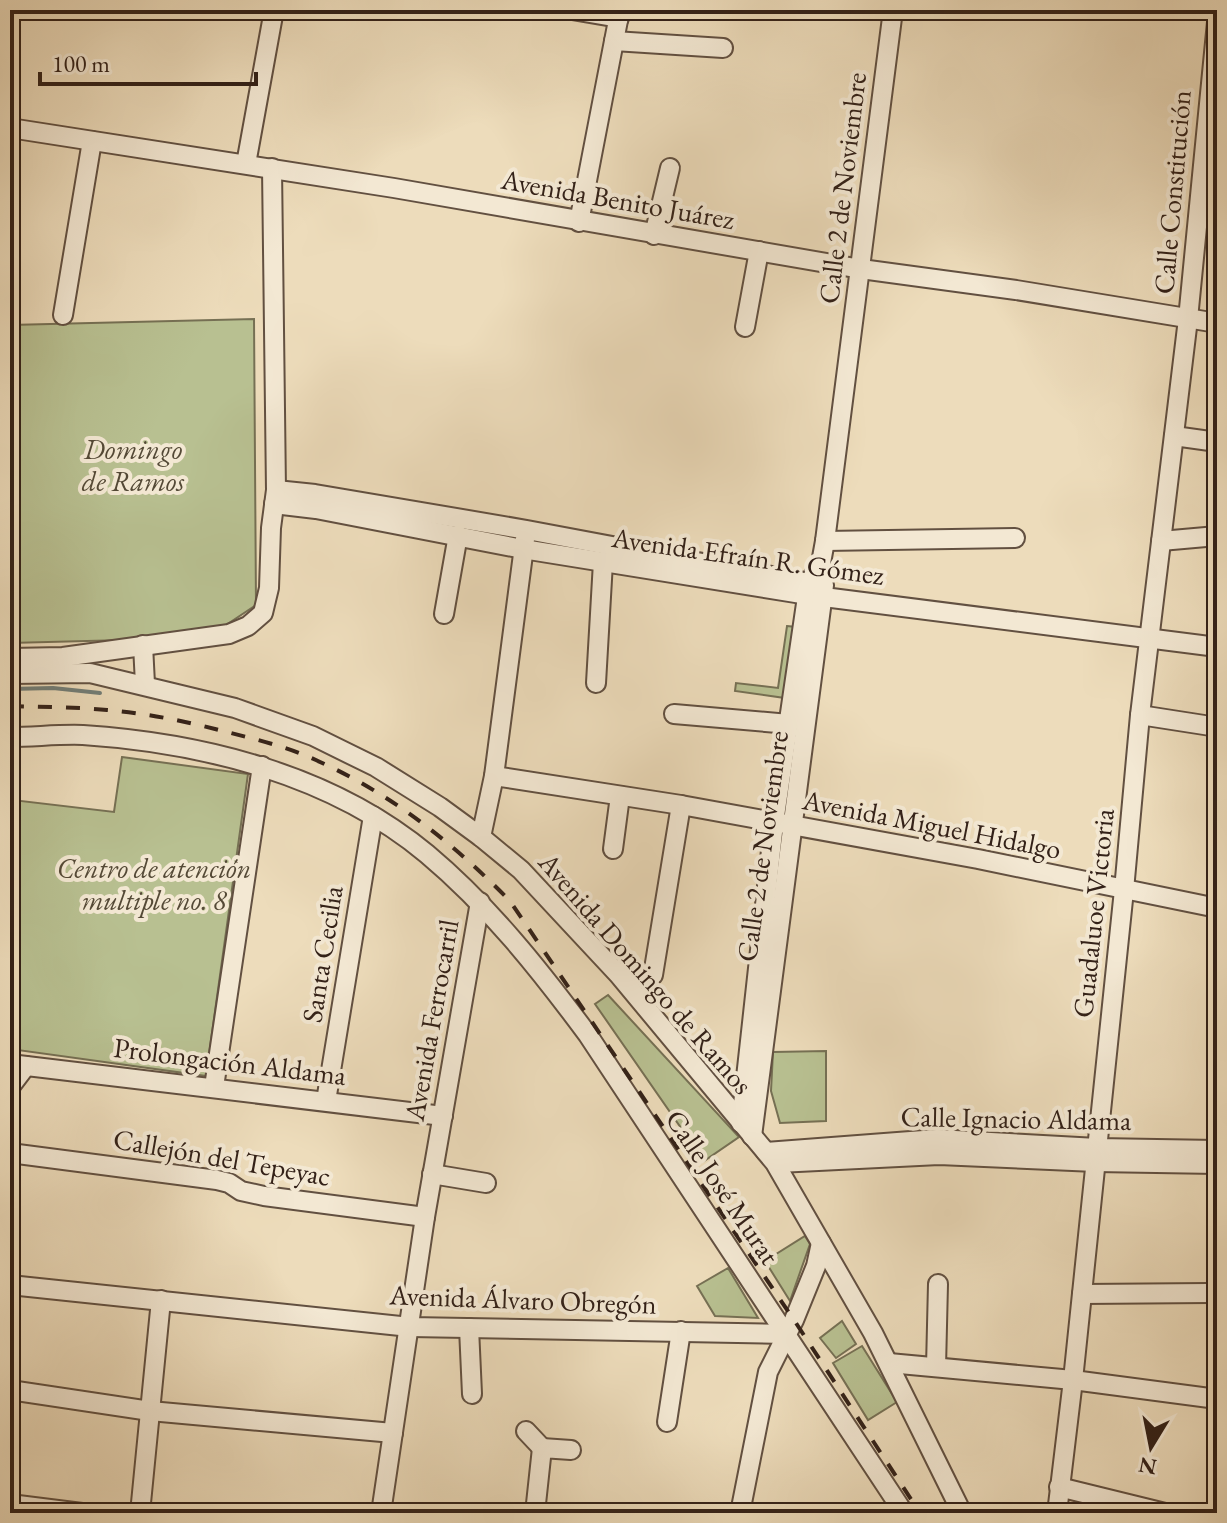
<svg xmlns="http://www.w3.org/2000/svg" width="1227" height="1523" viewBox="0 0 1227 1523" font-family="'EB Garamond',serif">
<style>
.green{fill:#b8c091;stroke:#767054;stroke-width:2}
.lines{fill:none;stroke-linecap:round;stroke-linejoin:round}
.stream{stroke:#717d77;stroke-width:4}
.minor-casing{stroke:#625041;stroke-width:22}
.minor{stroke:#f3e8d3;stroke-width:18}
.rail{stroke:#332118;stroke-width:4;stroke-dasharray:14 14;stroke-linecap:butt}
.labels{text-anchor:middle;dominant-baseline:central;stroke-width:8;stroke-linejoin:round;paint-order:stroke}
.street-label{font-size:28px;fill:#332118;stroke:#f3e8d3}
.park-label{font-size:28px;font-style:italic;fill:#544936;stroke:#f3e8d3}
</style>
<rect width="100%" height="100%" fill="#eddcbb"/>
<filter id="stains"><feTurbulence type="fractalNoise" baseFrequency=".0025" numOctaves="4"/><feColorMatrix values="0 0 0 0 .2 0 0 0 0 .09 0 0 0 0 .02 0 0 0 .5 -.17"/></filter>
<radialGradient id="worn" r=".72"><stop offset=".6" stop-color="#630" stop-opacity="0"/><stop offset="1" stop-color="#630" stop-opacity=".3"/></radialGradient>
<g class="green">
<path d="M 254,319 L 256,605 L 220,629 L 125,640 L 10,643 L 10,325 Z"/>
<path d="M 787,626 L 796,627 L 785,698 L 735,691 L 736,683 L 778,688 Z"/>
<path d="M 122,757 L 248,774 L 206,1076 L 10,1049 L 10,828 L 13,800 L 114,812 Z"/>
<path d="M 608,995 L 739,1137 L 704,1161 L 595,1004 Z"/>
<path d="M 826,1051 L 826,1121 L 780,1123 L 771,1091 L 773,1052 Z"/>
<path d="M 805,1236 L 810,1244 L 790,1301 L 765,1261 Z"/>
<path d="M 728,1268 L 758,1318 L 715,1316 L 697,1286 Z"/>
<path d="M 842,1321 L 856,1344 L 836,1358 L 820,1338 Z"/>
<path d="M 862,1346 L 897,1402 L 868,1420 L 833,1363 Z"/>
</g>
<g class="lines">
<g class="stream">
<path d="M 10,689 L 53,688 L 100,693"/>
<path d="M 10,811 L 17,751"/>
</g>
<defs>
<g id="minor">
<path d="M 572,10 L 619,18"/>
<path d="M 614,41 L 723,48"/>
<path d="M 10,128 L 394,188 L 861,269 L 1016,290 L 1217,323"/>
<path d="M 246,164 L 274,10"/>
<path d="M 579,222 L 620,10"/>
<path d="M 654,235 L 670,168"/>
<path d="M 63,315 L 92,141"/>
<path d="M 745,327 L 759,251"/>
<path d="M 1174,436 L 1217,442"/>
<path d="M 276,490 L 315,494 L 527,530 L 809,583"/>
<path d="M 274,504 L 316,509 L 523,549 L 808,595 L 1217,647"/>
<path d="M 825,541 L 1015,538"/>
<path d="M 1161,541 L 1217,536"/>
<path d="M 444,614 L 458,535"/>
<path d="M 143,645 L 145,684"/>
<path d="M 10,658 L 63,657 L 229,634 L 248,626 L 263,613 L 269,588 L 271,528 L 276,490 L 272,168"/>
<path d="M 10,674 L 90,673 L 235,708 L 313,736 L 376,767 L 440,807 L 481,837 L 521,870 L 618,974 L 775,1163 L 873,1333 L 962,1513"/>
<path d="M 596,683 L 603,562"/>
<path d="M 674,714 L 789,724"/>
<path d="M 1140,715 L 1217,727"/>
<path d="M 10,737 C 34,737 59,734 83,735 C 204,743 332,775 427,854 C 489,906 540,970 588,1035 L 904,1513"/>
<path d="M 494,776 L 681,805 L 978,859 L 1217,908"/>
<path d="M 481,837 L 494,776 L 525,539"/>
<path d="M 613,849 L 620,796"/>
<path d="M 653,975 L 681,805"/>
<path d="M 10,1064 L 443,1116"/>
<path d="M 10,1087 L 26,1066"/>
<path d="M 214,1087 L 262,766"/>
<path d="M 326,1101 L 373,816"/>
<path d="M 741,1123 L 774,823 L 809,583 L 821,563 L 825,541 L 893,10"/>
<path d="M 752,1136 L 824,585"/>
<path d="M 766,1152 L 937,1139 L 1097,1148 L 1217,1150"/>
<path d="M 10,1153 L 217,1180 L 229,1183 L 241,1191 L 264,1196 L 425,1217"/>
<path d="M 778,1163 L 939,1155 L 1095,1162 L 1217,1164"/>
<path d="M 432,1174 L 486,1183"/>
<path d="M 10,1285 L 410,1327 L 786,1334"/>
<path d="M 1082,1294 L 1209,1293"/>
<path d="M 469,1328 L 472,1394"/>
<path d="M 889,1363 L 1073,1380 L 1217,1399"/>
<path d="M 936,1367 L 938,1284"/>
<path d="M 10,1390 L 150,1411 L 393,1433"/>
<path d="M 667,1422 L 681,1331"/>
<path d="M 526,1431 L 542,1448"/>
<path d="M 1059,1487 L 1165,1513"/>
<path d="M 10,1504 L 82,1513"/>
<path d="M 140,1513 L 161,1300"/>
<path d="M 381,1513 L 425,1217 L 480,902"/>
<path d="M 535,1513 L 542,1448 L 571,1450"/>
<path d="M 740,1513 L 768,1372 L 794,1320 L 816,1266 L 821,1243"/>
<path d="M 1057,1513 L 1073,1380 L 1124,890 L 1140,715 L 1188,319 L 1217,22"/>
</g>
</defs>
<use href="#minor" class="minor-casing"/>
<use href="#minor" class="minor"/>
<path class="rail" d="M 10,706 C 42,707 75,707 107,710 C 143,713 180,720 215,729 C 250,738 287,746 320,762 C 393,795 454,844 510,901 L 794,1320 L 920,1513"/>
</g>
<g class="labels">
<g class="street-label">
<text transform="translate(842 188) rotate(-83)">Calle 2 de Noviembre</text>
<text transform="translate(1172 192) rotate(-85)">Calle Constitución</text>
<text transform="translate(618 199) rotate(10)">Avenida Benito Juárez</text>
<text transform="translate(748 556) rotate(8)">Avenida Efraín R. Gómez</text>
<text transform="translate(932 824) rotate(11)">Avenida Miguel Hidalgo</text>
<text transform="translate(762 846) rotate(-82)">Calle 2 de Noviembre</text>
<text transform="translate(1093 913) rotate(-84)">Guadaluoe Victoria</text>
<text transform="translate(322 954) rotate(-81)">Santa Cecilia</text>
<text transform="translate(646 973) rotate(49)">Avenida Domingo de Ramos</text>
<text transform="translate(431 1020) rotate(-80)">Avenida Ferrocarril</text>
<text transform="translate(230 1061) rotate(7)">Prolongación Aldama</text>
<text transform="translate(1016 1118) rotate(1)">Calle Ignacio Aldama</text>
<text transform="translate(222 1157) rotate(10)">Callejón del Tepeyac</text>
<text transform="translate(723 1187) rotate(56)">Calle José Murat</text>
<text transform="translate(523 1299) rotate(2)">Avenida Álvaro Obregón</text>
</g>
<g class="park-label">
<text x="133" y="449">Domingo<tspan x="133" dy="32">de Ramos</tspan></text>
<text x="154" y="868">Centro de atención<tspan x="154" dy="32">multiple no. 8</tspan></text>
</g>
</g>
<rect width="1227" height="1523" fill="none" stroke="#eddcbb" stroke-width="40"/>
<rect x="12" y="12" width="1203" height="1499" fill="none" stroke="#332118" stroke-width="4"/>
<rect x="20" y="20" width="1187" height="1483" fill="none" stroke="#332118" stroke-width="2"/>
<g transform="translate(1151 1447) rotate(190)" stroke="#f3e8d3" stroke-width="6" paint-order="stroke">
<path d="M0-6L14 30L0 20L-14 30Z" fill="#332118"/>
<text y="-12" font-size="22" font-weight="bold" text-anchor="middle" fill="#332118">N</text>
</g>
<path d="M40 72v12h216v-12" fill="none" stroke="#332118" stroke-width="4"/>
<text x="52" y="72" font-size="24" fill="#332118" stroke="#f3e8d3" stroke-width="6" paint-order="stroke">100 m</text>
<rect width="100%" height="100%" filter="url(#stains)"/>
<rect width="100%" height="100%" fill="url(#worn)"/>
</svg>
